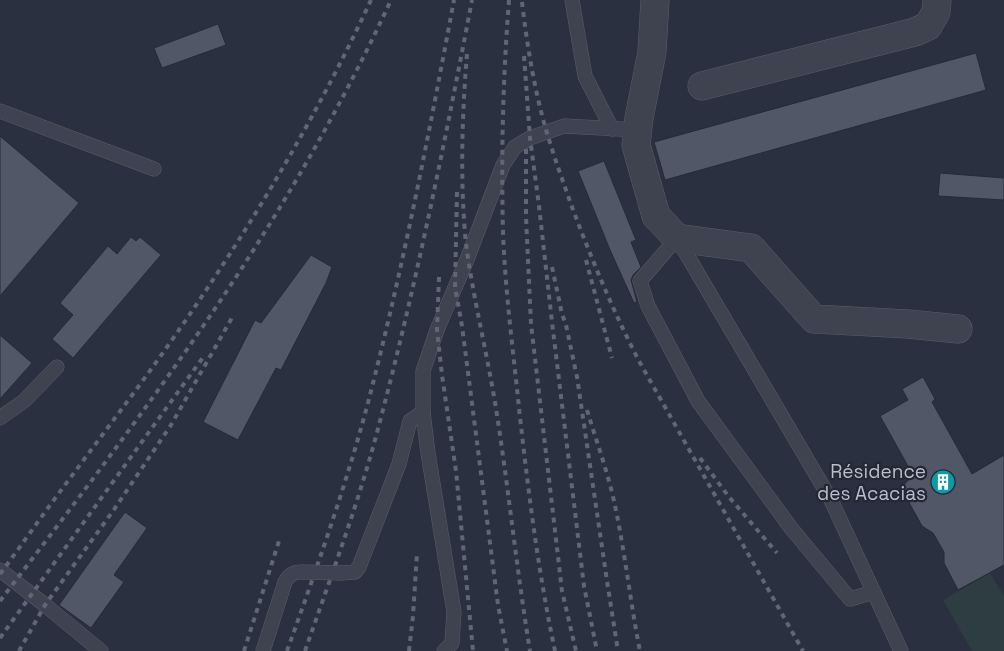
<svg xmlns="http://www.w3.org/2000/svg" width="1004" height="651" viewBox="0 0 1004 651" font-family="'Space Grotesk',sans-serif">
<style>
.green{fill:#2d3d41}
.building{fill:#515767;stroke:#252a37}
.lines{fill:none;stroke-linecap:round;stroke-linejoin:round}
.service-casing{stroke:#595e6a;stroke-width:15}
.minor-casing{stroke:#595e6a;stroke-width:29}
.service{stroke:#3e434f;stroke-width:14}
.minor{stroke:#3e434f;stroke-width:28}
.rail{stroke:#616676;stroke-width:4;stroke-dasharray:5 5;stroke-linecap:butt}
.service-bridge-casing{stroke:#595e6a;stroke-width:15;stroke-linecap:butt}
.service-bridge{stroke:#3e434f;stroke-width:14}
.labels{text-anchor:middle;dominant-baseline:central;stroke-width:4.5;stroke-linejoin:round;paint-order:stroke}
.poi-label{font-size:19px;fill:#bbbeca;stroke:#232835;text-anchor:end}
</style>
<rect width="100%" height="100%" fill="#2a303f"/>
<path class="green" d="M 990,573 L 1004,596 L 1004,651 L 972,651 L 943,600 Z"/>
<g class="building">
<path d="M 218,24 L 226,45 L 162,68 L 154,48 Z"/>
<path d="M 976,53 L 986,90 L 665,180 L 654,142 Z"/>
<path d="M 0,136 L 79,203 L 0,296 Z"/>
<path d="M 604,161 L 636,240 L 631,242 L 641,267 L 633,275 L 631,280 L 637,302 L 634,303 L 610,250 L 578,171 Z"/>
<path d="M 940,173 L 1004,178 L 1004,200 L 938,196 Z"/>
<path d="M 131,237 L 136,241 L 140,237 L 161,255 L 73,358 L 52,339 L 73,315 L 60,303 L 108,246 L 117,254 Z"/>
<path d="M 311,255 L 332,267 L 326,283 L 281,370 L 276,368 L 238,440 L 203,422 L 255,320 L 261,323 Z"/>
<path d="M 0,335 L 32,363 L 0,399 Z"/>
<path d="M 923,377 L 935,399 L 932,402 L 972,474 L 1004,455 L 1004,565 L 958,590 L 944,563 L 944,552 L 933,533 L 922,526 L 901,488 L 913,475 L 880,416 L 908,400 L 902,389 Z"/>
<path d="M 125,512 L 147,528 L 114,575 L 124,582 L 91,628 L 59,605 Z"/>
</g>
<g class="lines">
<defs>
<g id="service">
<path d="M 572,0 L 585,76 L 612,129"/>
<path d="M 0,111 L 154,169"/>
<path d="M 0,418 L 24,401 L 57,367"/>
<path d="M 0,570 L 45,605 L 101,651"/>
<path d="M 342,573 L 355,572 L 359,567 L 399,464 L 410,421 L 423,412"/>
<path d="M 874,592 L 850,599 L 791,528 L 698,401 L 648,306 L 640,281 L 677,238 L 831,500 L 901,651"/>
<path d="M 263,651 L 285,582 C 289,575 293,572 302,572"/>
<path d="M 444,651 L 452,643 L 454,612 L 428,453 L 423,412 L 423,371 L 437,330 L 468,257 L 503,165 L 515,147 L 530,138 L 564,126 L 638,130"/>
</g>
<g id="minor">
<path d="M 655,0 L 652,52 L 639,118 L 636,145 L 656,216 L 677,238 L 751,248 L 814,319 L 908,324 L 958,329"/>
<path d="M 702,86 L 915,32 L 928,26 L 936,12 L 937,0"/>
</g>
</defs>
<use href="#service" class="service-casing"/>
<use href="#minor" class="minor-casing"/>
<use href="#service" class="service"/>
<use href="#minor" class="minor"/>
<g class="rail">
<path d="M 509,0 C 503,77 501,154 503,231 C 505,290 513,349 519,408 C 528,489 538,571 555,651"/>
<path d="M 522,2 C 526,36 531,69 539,103 C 547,138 560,173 572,207 C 592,260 613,311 639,361 L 803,651"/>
<path d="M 467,54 C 463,103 461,152 463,202 C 464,220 465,240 468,258 C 476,311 489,362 497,415 C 509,493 517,572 530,651"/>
<path d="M 524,56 L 530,138 L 539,206 L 552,322 L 584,586 L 597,651"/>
<path d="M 526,149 L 526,217 L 531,324 L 562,591 L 576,651"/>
<path d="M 457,192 L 455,287 L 462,326 L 498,605 L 507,651"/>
<path d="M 586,260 L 612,358"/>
<path d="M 552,267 L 562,314 L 566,325 L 577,377 L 607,581 L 618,651"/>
<path d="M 439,277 L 437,330 L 442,375 L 456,471 L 473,651"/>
<path d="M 587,410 C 596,440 607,470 614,501 C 625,551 630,601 640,651"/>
<path d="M 700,458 L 729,497 L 777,553"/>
<path d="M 0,574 C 21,546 41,517 62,489 C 102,435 143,382 181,327 C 253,223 318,114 371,0"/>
<path d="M 0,601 C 62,520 124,439 183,355 C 262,243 333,125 391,0"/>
<path d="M 0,638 L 204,356"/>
<path d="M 19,651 L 45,605 L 113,511 L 171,425 L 233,316"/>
<path d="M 244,651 L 279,541"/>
<path d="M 287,651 C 315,573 343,494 365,414 C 401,278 428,139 454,0"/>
<path d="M 305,651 C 331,576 359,502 379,425 C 416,285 445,142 472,0"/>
<path d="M 409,651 L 413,616 L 417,553"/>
</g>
<defs>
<path id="service-bridge" d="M 302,572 L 342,573"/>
</defs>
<use href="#service-bridge" class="service-bridge-casing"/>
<use href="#service-bridge" class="service-bridge"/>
</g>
<defs>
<symbol id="building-disc" viewBox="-11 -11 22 22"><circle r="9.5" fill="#0f9aa8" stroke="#232835"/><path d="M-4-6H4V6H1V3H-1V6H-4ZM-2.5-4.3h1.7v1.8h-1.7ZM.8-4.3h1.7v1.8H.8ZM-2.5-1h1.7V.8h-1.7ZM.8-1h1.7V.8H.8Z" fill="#fff"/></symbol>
</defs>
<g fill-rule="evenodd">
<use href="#building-disc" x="929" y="468" width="28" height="28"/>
</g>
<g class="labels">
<g class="poi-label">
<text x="926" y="471">Résidence<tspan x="926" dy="22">des Acacias</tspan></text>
</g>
</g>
</svg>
